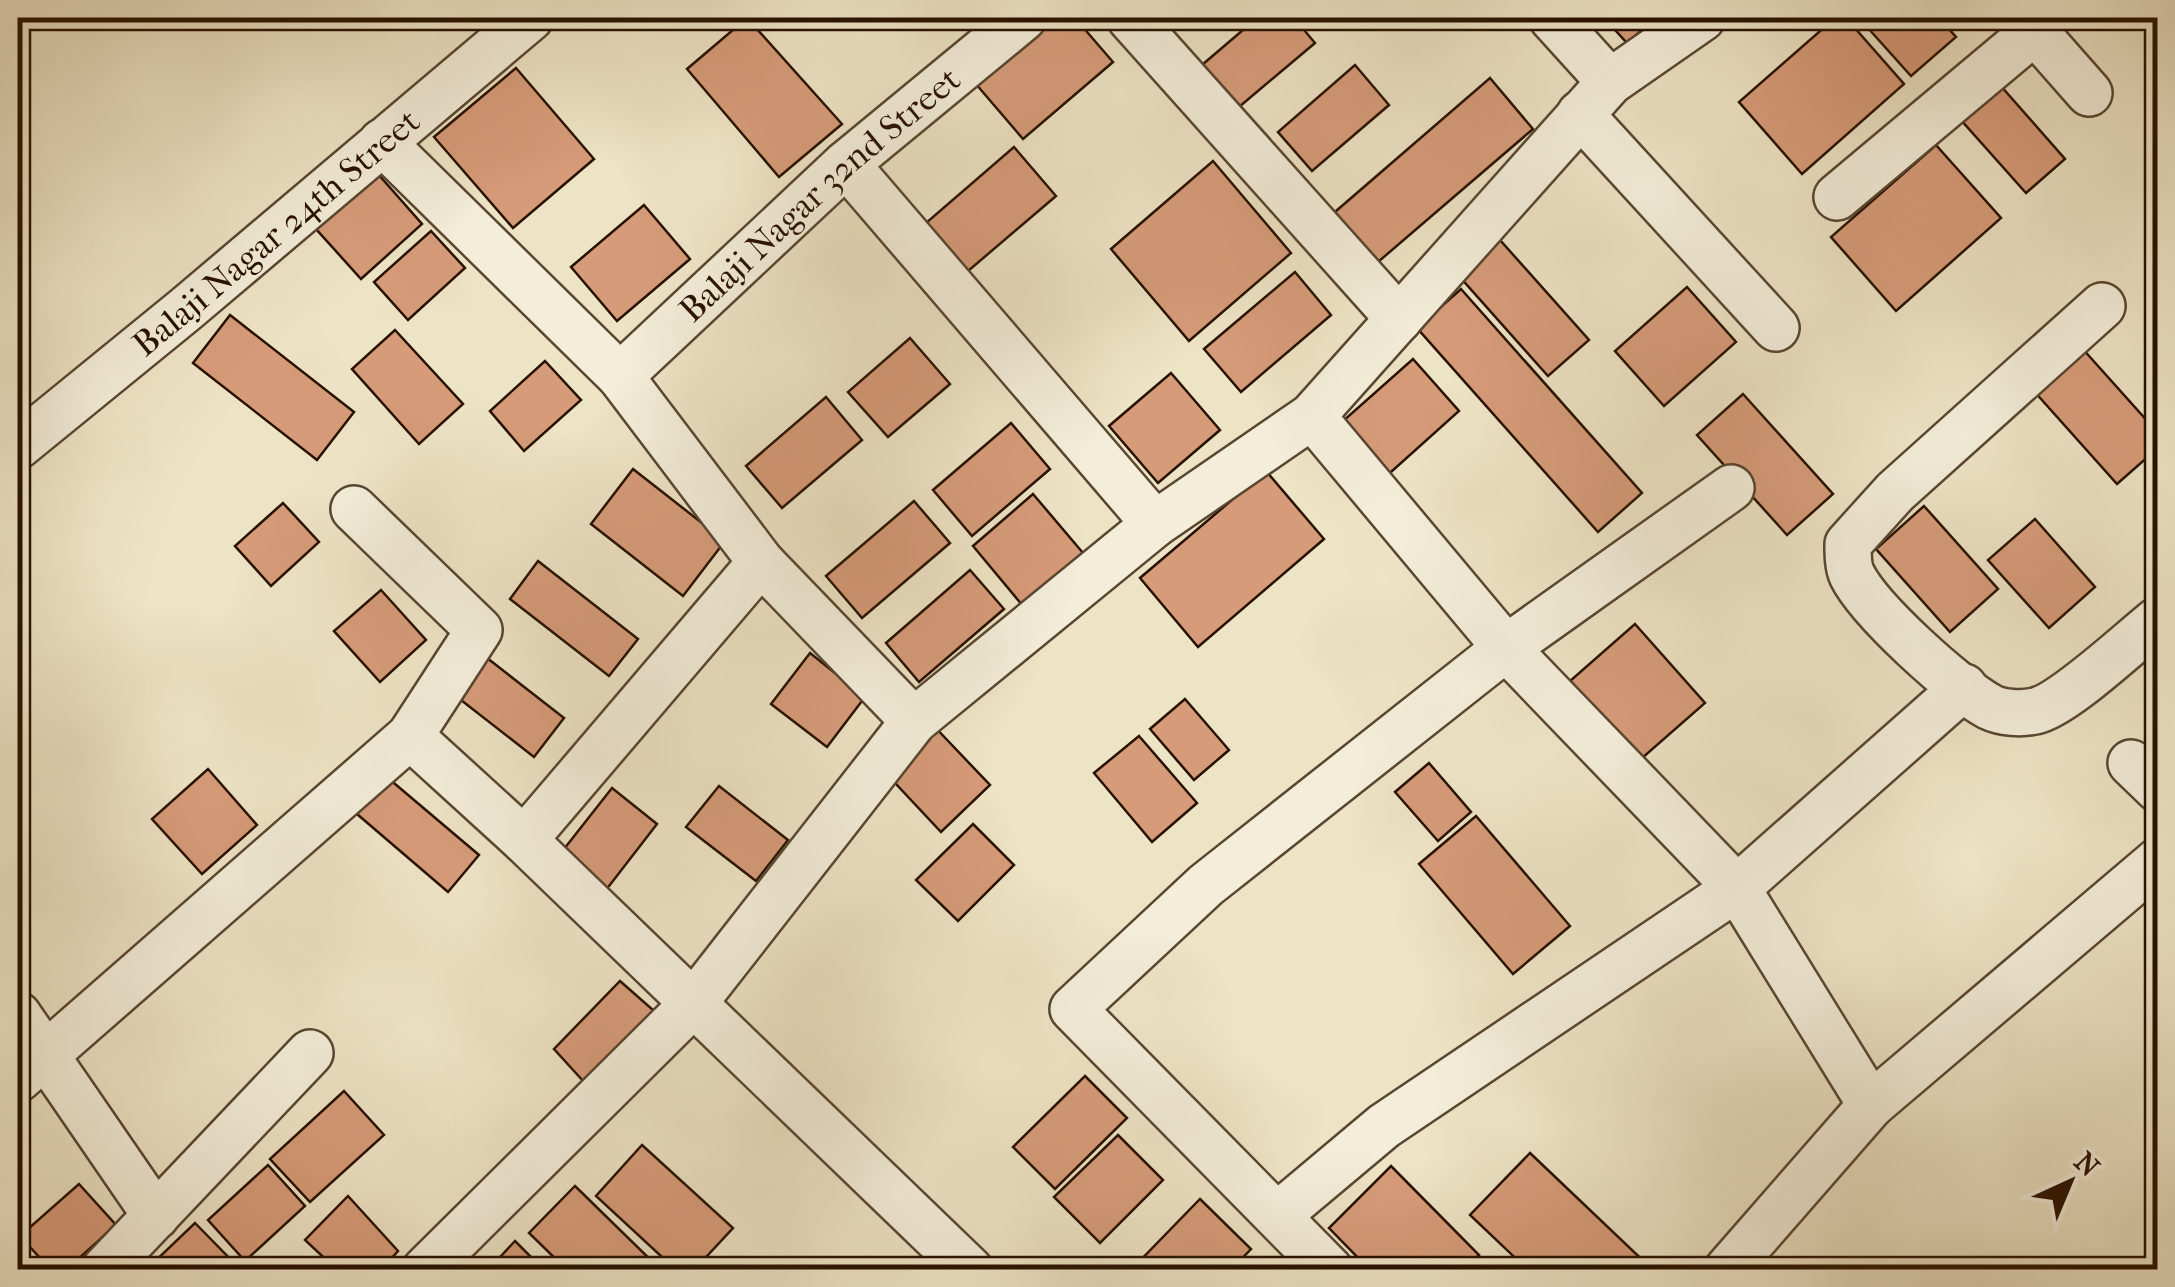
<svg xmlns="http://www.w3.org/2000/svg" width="2175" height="1287" viewBox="0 0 2175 1287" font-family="'IM FELL French Canon',serif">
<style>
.building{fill:#d69b79;stroke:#271100;stroke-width:2.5}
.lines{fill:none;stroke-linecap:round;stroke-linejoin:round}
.street-casing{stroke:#584631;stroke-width:50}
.street{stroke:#f3edd9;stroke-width:45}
.labels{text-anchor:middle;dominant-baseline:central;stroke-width:10;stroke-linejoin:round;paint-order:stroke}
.street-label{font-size:35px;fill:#271100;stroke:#f3edd9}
</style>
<rect width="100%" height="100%" fill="#ede3c5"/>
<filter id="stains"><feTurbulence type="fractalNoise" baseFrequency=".002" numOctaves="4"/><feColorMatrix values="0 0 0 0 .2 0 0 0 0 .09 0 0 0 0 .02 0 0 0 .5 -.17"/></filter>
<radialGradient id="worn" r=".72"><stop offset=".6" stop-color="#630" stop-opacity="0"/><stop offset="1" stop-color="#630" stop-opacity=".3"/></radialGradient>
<g class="building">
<path d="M 747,18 L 842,124 L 779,177 L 687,69 Z"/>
<path d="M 1052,18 L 1075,18 L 1113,62 L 1023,139 L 975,83 Z"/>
<path d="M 1257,18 L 1294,18 L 1315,43 L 1239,107 L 1202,65 Z"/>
<path d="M 1604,18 L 1656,18 L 1627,43 Z"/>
<path d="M 1835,18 L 1846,18 L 1904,84 L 1802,174 L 1739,102 Z"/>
<path d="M 1859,18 L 1939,18 L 1956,37 L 1911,76 Z"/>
<path d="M 1355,65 L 1389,105 L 1312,171 L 1278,132 Z"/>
<path d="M 516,68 L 594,159 L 513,228 L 434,137 Z"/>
<path d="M 1490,78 L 1533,129 L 1371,268 L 1328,218 Z"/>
<path d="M 2000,85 L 2065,159 L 2026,193 L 1961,120 Z"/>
<path d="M 1936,145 L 2001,218 L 1896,311 L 1831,237 Z"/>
<path d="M 1014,147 L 1056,196 L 961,277 L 919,229 Z"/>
<path d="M 1213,161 L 1291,253 L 1189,341 L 1111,249 Z"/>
<path d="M 378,174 L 422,224 L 361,279 L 316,229 Z"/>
<path d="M 644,205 L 690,259 L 617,321 L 571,267 Z"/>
<path d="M 431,231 L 465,268 L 408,320 L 374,282 Z"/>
<path d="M 1500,240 L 1589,340 L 1548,376 L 1459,276 Z"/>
<path d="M 1295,272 L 1331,315 L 1241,392 L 1204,349 Z"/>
<path d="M 1687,287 L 1736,342 L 1664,406 L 1615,351 Z"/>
<path d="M 1461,289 L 1642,493 L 1598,532 L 1417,328 Z"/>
<path d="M 230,315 L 354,412 L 317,460 L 193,363 Z"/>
<path d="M 395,330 L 463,404 L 419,444 L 352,369 Z"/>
<path d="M 910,338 L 950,384 L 888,437 L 848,392 Z"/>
<path d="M 2081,347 L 2158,433 L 2158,448 L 2117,484 L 2033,390 Z"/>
<path d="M 1413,359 L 1459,411 L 1381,481 L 1334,429 Z"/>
<path d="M 545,361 L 581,400 L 524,451 L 490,411 Z"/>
<path d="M 1171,373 L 1220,430 L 1158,483 L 1109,426 Z"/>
<path d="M 1743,394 L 1833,494 L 1787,535 L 1697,435 Z"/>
<path d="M 826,397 L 862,440 L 782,508 L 746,466 Z"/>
<path d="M 1011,423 L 1050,469 L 972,536 L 933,490 Z"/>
<path d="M 633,469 L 725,541 L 683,596 L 591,524 Z"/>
<path d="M 1266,471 L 1324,539 L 1198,647 L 1140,578 Z"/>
<path d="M 1033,494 L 1089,560 L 1028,612 L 973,546 Z"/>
<path d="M 914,501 L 950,543 L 862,618 L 826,576 Z"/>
<path d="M 283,503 L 319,542 L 271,586 L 235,546 Z"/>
<path d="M 1924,506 L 1998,589 L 1950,632 L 1876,549 Z"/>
<path d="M 2035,519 L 2095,587 L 2049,628 L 1988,560 Z"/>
<path d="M 538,561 L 638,639 L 609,676 L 510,599 Z"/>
<path d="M 970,570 L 1004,609 L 919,682 L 886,643 Z"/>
<path d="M 381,590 L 426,640 L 380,682 L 334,631 Z"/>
<path d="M 1635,624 L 1705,703 L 1641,759 L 1570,681 Z"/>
<path d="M 810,653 L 865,697 L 827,747 L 771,704 Z"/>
<path d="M 482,654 L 564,718 L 534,757 L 452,693 Z"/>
<path d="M 1185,699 L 1229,750 L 1194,780 L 1150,729 Z"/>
<path d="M 931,723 L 990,785 L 941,832 L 882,769 Z"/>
<path d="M 1139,736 L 1197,803 L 1152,842 L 1094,773 Z"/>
<path d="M 1429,763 L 1471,812 L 1438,841 L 1395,792 Z"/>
<path d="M 208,769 L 257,825 L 202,874 L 152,819 Z"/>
<path d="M 388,778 L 479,855 L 448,892 L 357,814 Z"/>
<path d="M 719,786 L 788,840 L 756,881 L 686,827 Z"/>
<path d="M 612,788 L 657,824 L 599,899 L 553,863 Z"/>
<path d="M 1476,816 L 1570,926 L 1513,974 L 1419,864 Z"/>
<path d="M 973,824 L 1014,865 L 958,921 L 916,880 Z"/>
<path d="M 620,981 L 653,1010 L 653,1028 L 594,1093 L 554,1049 Z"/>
<path d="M 1085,1076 L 1127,1118 L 1055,1189 L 1013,1147 Z"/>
<path d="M 344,1091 L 384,1135 L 310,1202 L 270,1159 Z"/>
<path d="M 1118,1135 L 1163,1180 L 1100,1243 L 1054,1197 Z"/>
<path d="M 642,1145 L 733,1228 L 694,1270 L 676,1270 L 596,1196 Z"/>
<path d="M 1530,1153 L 1653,1270 L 1528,1270 L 1470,1215 Z"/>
<path d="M 268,1165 L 305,1206 L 245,1261 L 208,1220 Z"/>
<path d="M 1391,1166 L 1479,1255 L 1464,1270 L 1370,1270 L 1329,1228 Z"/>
<path d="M 79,1184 L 116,1225 L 66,1270 L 51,1270 L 20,1236 Z"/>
<path d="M 575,1186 L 661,1270 L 567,1270 L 529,1233 Z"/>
<path d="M 348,1196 L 398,1251 L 381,1270 L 337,1270 L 305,1240 Z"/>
<path d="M 1200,1199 L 1251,1249 L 1231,1270 L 1131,1270 Z"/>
<path d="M 195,1223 L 241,1270 L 155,1270 L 151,1265 Z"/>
<path d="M 515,1241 L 544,1270 L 488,1270 Z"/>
</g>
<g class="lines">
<defs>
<g id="street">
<path d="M 1130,18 L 1399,319"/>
<path d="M 1552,18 L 1610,82"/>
<path d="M 2023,18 L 2089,93"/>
<path d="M 1580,114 L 1776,328"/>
<path d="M 382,142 L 620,376 L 761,562 L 914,721"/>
<path d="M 846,164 L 1155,524"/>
<path d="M 1837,197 L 2035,31"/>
<path d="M 2102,306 L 1895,492 L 1848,544 C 1848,553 1848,567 1852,575 C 1870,611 1954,687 1990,707 C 2002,713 2022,714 2035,711 C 2064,705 2131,641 2158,620"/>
<path id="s1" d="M 620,376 L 846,164 L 1023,18"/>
<path d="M 1312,416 L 1506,648 L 1737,888 L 1871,1105"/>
<path id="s2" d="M 18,446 L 186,309 L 530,18"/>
<path d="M 410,736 L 524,840 L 970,1270"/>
<path d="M 2131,763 L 2158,789"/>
<path d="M 524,840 L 761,562"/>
<path d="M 18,1015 L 156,1216"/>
<path d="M 18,1079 L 410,736 L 479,630 L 354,509"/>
<path d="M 1278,1215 L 1384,1126 L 1737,888 L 1964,687"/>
<path d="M 104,1270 L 310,1053"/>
<path d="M 425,1270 L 693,1004 L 914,721 L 1155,524 L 1312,416 L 1610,82 L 1702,18"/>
<path d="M 1330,1270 L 1073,1009 L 1206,885 L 1506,648 L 1731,488"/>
<path d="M 1727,1270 L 1871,1105 L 2158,861"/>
</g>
</defs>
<use href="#street" class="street-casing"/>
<use href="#street" class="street"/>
</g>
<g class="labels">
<g class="street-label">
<text stroke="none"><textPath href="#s1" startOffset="270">Balaji Nagar 32nd Street</textPath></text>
<text stroke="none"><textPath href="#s2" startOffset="335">Balaji Nagar 24th Street</textPath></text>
</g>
</g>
<rect width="2175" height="1287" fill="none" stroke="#ede3c5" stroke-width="60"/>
<rect x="20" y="20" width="2135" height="1247" fill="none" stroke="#271100" stroke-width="5"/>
<rect x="30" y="30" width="2115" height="1227" fill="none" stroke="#271100" stroke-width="2.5"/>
<g transform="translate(2070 1182) rotate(44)" stroke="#f3edd9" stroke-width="8" paint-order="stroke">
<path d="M0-8L18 38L0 25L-18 38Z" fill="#271100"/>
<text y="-15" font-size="28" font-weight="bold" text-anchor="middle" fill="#271100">N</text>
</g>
<rect width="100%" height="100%" filter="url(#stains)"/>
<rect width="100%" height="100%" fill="url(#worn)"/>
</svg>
